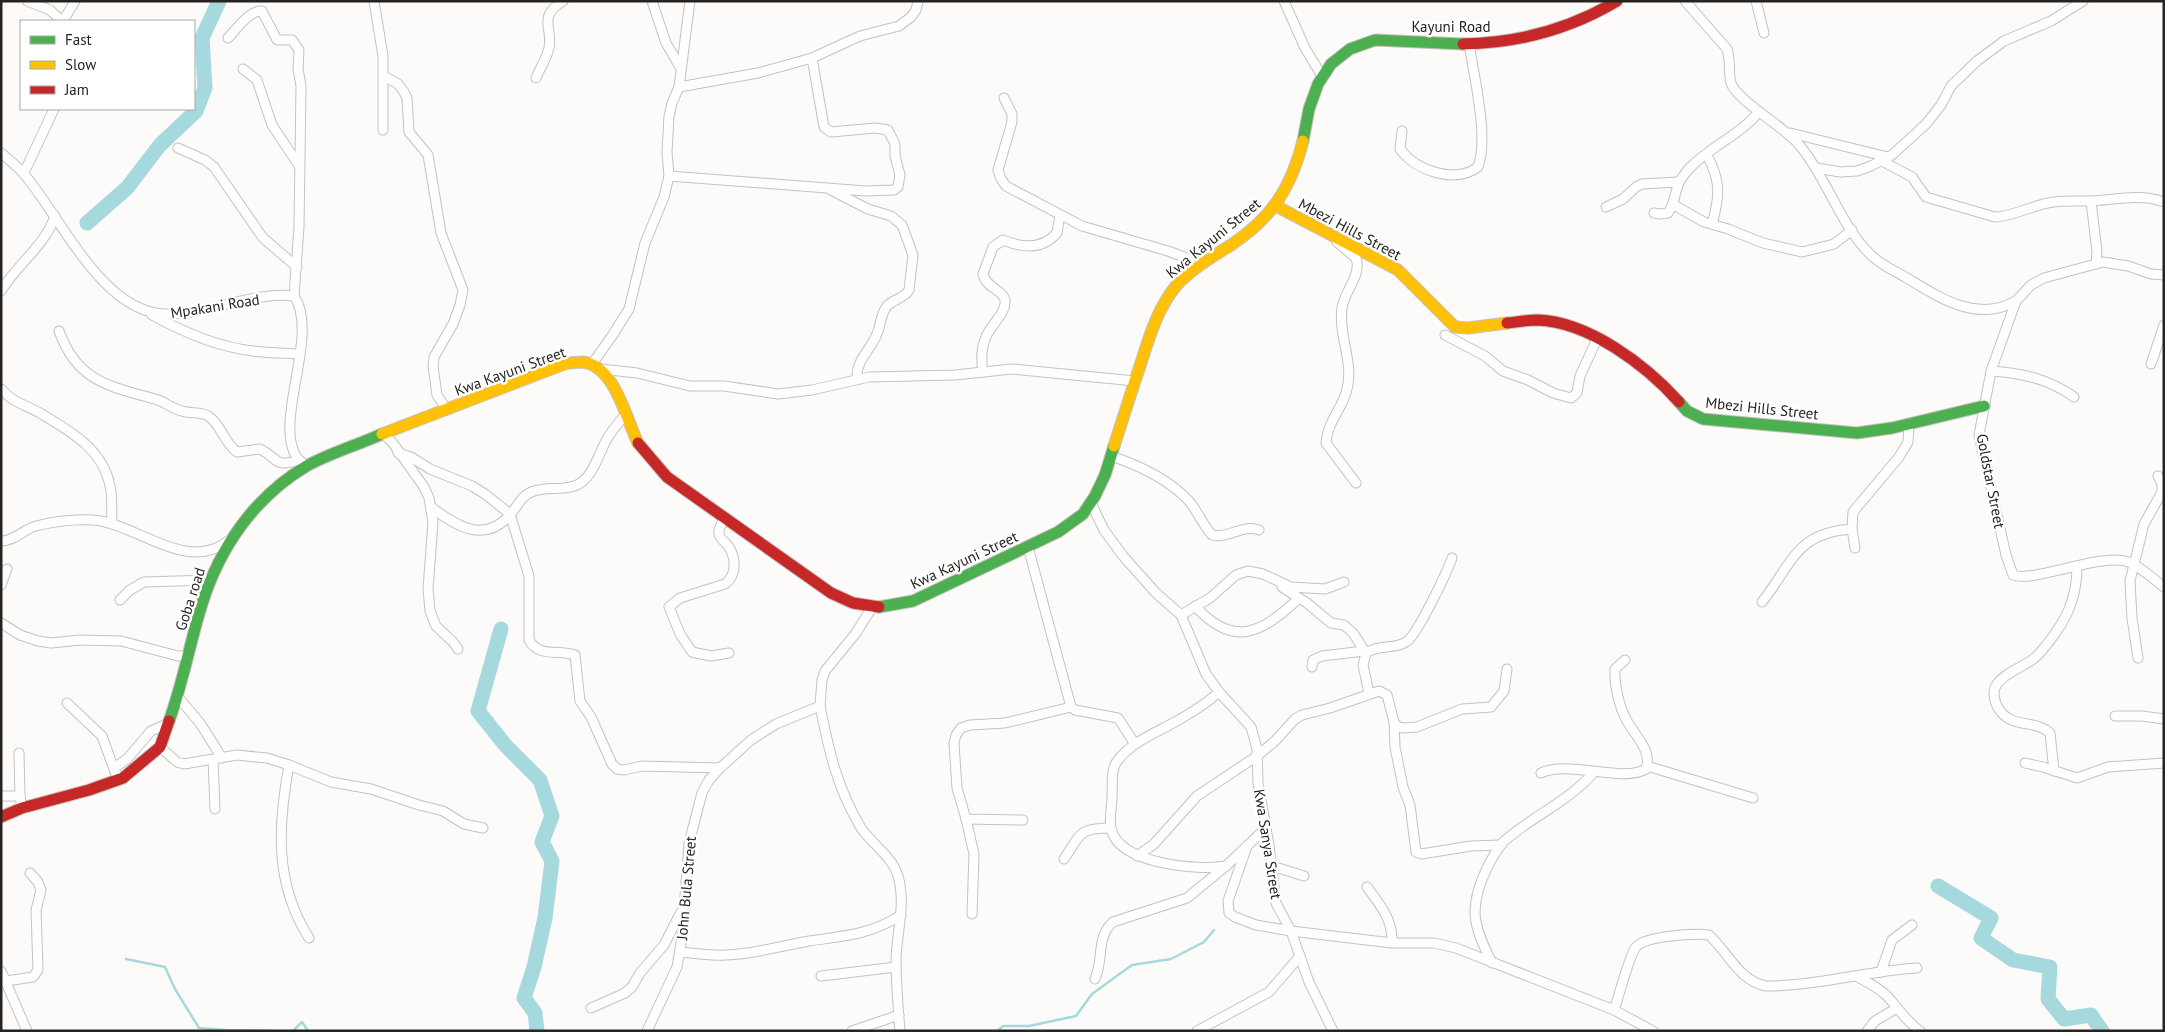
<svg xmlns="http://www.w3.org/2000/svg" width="2165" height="1032" viewBox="0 0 2165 1032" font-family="'PT Sans',sans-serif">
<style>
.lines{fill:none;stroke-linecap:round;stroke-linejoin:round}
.stream{stroke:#a6d9de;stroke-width:2.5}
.river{stroke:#a6d9de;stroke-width:15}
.street-casing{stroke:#c5c2c0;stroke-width:11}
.fast-casing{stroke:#c5c2c0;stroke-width:13}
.slow-casing{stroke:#c5c2c0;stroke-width:13}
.jam-casing{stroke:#c5c2c0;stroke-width:13}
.street{stroke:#fffefe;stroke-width:9}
.fast{stroke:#4caf50;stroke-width:11}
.slow{stroke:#ffc107;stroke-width:11}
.jam{stroke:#c62828;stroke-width:11}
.labels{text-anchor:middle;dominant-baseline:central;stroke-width:5;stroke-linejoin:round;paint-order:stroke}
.street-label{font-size:15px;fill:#272321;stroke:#fff}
</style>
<rect width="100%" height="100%" fill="#fdfbf9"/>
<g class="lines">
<g class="stream">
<path d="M 126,959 L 165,967 L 175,989 L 199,1028 L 226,1030 L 271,1031"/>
<path d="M 293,1031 L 302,1022 L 308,1031"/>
<path d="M 997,1031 L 1003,1026 L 1029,1026 L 1076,1016 L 1092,994 L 1132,965 L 1171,959 L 1204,942 L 1214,930"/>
</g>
<g class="river">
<path d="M 87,223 L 127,188 L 160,145 L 196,111 L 205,88 L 202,38 L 219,1"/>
<path d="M 501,629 L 478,711 L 506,746 L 540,780 L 552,816 L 542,842 L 552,861 L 545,918 L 534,967 L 524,998 L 535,1013 L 537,1031"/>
<path d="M 1938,886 L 1991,918 L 1981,938 L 2013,960 L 2050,967 L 2048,999 L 2064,1019 L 2091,1015 L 2102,1031"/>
</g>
<defs>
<g id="street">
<path d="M 27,1 L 50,10 L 62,21"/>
<path d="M 374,1 L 383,56 L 383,130"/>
<path d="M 652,1 L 666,43 L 680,67"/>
<path d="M 1284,1 L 1305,48 L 1322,76"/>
<path d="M 1685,1 L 1727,49 C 1731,61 1728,72 1731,83 C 1737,101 1787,128 1801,147 C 1827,179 1842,228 1871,255 C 1881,265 1895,271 1907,278 C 1940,298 1977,323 2016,301"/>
<path d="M 1756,1 L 1764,33"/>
<path d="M 63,21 L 75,1"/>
<path d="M 228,38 C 236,30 249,10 262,11 L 277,40 L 292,40 L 299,50 L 298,69 L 301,86 L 299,227 L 294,296"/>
<path d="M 243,69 L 257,80 L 272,125 L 300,167"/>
<path d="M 384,76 L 398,84 L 404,92 L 407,98 L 409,132 L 428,155 L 441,233 L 463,290 L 460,305 L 453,324 L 434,357 L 433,366 L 437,395 L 447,410"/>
<path d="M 536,78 C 540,68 547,58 549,48 C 553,26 537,18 563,1"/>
<path d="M 679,87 L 690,1"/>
<path d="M 1004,98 L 1012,114 L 1012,122 L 998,170 L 1001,179 L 1006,186 L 1082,226 L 1168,251 L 1203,264"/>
<path d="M 1402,131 L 1400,149 C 1416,171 1455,184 1478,167 C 1489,138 1474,76 1469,44"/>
<path d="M 1790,133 L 1888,157"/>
<path d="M 178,148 L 205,160 L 214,167 L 263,238 L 297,267"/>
<path d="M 1,153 C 9,160 17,166 24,174 C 61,217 102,313 166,314 C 209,315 251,291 294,296 C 320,333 274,420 296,456 C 298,460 303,463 307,466"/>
<path d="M 1707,155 C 1721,181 1720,196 1712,224"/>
<path d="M 1882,161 L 1912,177 L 1926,197 L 1995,217 C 2003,218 2030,208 2040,205 C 2056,200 2074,201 2091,201 L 2097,252 L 2096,264"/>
<path d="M 1817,168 L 1840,172 L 1857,171 L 1871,166 L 1892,155 L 1926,124 L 1941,105 L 1951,86 L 1977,61 L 2004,41 L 2051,21 L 2083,1"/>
<path d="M 24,173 L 54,109"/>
<path d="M 669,176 L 866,191 L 894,190 L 898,187 L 900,175 L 895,156 L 895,144 L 888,130 L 875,128 L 831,132 L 824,127 L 812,58"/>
<path d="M 831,190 L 868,209 L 891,216 L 902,225 L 913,255 L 909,290 C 905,298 894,299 887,306 C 880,315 881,326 876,336 C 870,351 856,360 857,378"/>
<path d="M 2091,201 C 2114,200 2141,193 2164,202"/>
<path d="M 1674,205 L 1704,222 L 1728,229 L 1763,243 L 1802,252 L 1834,244 L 1852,230"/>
<path d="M 1606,207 L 1623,199 L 1636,187 L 1642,184 L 1678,182"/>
<path d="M 1654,213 L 1660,214 L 1668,213 C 1678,199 1672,188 1687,171 C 1707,148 1739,136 1759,112"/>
<path d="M 1337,242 L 1356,258 C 1362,276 1344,291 1342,308 C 1338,335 1354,363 1347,389 C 1343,408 1327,422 1326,443 L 1356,483"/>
<path d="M 2164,275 L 2151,274 L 2128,266 L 2103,262 L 2044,278 L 2031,285 L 2016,301 L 1991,371 L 1979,435 L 2006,555 L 2013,575 C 2033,583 2097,554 2125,561 C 2138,564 2153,579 2164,587"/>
<path d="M 1,291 C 17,264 45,246 55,216"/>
<path d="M 152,315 C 183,332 217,347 253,351 C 269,353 284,353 300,354"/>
<path d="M 59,331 C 78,383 110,386 158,400 C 166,403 173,409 182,411 C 190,414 201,411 208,416 C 221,424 224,443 237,452 L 260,449 C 280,459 273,468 299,460"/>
<path d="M 1445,335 L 1485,356 L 1503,371 L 1528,380 L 1553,393 L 1571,398 L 1577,393 L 1580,376 L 1597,339"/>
<path d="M 592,364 L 612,336 L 629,309 L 645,243 L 664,197 L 669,176 L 667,152 L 669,116 L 672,103 L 679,87 L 758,73 L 812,58 L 860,36 L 899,26 L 911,17 L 916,10 L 918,1"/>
<path d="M 2151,364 L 2164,325"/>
<path d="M 601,369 L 637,373 L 690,386 L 724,386 L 778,394 L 812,390 L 869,377 L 955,375 L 1012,369 L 1135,381"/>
<path d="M 1991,371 C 2022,373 2049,379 2074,397"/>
<path d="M 983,372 C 981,360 981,348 986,337 C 990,325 1007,313 1005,300 C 1003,290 986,288 983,274 L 993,247 L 1003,240 C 1022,248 1042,250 1057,233 L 1060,215"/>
<path d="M 1,389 C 12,402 26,405 40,413 C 70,431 103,449 110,486 C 113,498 111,511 112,524"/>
<path d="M 383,434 L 392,442 L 424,487 L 429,498 L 433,522 L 428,589 L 430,611 L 436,626 L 453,642 L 458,649"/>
<path d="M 398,453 L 411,457 L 430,469 L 472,486 L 485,494 L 510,514 L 529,576 L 529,640 C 539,658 558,649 575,655 L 580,701 L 591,717 L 612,764 L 617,769 L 624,770 L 642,766 L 720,768"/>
<path d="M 1111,456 C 1138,465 1168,479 1188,500 C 1198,511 1202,524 1212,535 C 1229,539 1242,524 1259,530"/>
<path d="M 1091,503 L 1104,530 L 1123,556 L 1156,593 L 1181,615 L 1206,674 L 1219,692 L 1251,727 L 1257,749 L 1258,783 L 1269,845 L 1276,903 L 1291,931 L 1309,982 L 1333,1031"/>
<path d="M 432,508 C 457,526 484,544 510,515 C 518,506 521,495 534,491 C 549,486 569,492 582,482 C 594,473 600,451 607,439 C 612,430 619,422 626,414"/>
<path d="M 724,519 C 722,523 718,529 719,534 C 720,539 726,543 729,547 C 736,559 737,575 725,584 L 680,598 L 669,607 L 680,634 L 692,652 L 711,656 L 729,653"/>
<path d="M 1,541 C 15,541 24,529 36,526 C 57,521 79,518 101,521 C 140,528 189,572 228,541"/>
<path d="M 1028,547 L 1071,707 L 1075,710 L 1118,718 L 1135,744"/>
<path d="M 1855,548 L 1852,529 L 1853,512 L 1899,457 L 1908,442 L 1909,423"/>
<path d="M 1,585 L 7,569"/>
<path d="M 1282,587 L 1307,603 L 1331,623 L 1344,625 L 1353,633 L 1366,653"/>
<path d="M 120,600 L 130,590 L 144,582 L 211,580"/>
<path d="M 1762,602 C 1793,563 1795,533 1852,529"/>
<path d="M 1195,606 C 1234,649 1262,633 1299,598"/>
<path d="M 1181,615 L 1210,598 L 1236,575 L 1248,571 L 1263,574 L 1291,587 L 1325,589 L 1344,582"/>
<path d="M 1,623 L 20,635 L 38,641 L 51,643 L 80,640 L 121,641 L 178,656 L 188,656"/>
<path d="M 2138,658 L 2132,618 L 2130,581 L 2144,524 L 2162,492 L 2162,484 L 2158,476"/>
<path d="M 1312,667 L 1313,660 L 1322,656 L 1364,651"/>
<path d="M 1219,692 C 1206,704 1191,713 1175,722 C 1155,733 1132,742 1118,760 C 1110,769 1113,786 1112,797 C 1112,806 1109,818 1111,828 C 1117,864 1199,871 1226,866"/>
<path d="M 1369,693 L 1363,665 L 1366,653 C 1379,644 1393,650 1406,642 C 1417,636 1447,572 1452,558"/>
<path d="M 178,697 L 200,723 L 222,758"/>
<path d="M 67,703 L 102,736 L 118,780"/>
<path d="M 820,706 C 829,751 837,788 861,828 C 872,844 892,856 898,876 C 906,903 897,931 896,959 C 896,983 898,1007 900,1031"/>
<path d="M 2115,716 L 2142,716 L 2164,719"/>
<path d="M 1394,722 L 1395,747 L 1403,787 L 1410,805 L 1416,852 L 1421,854 L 1471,846 L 1500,845"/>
<path d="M 160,747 L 177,762 L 184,764 L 237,755 L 267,758 L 289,765 L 331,782 L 371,789 L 419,805 L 443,811 L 464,824 L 483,828"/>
<path d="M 19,753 L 20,796"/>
<path d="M 213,760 L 215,809"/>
<path d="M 2025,763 L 2043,767 L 2077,778 L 2108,767 L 2164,763"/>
<path d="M 289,765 C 278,825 274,883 309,938"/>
<path d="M 1647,766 L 1753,798"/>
<path d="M 114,768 L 127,759 L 151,731 L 169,723"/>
<path d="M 2054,771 L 2050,733 C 2036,720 2014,728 2001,712 C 1995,705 1991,692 1997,684 C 2005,673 2022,667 2032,660 C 2039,655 2043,649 2048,643 C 2067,619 2077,598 2077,566"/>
<path d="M 1541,773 C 1568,760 1623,783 1646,769 C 1653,750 1633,734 1626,719 C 1619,706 1614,684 1615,669 L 1625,660"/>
<path d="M 1,796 L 20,796 L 22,808"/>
<path d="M 966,819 L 974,854 L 972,914"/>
<path d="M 1023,820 L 966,819 L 957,788 L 954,743 L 956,735 L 961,728 L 970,725 L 1005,723 L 1071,707"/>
<path d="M 1246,849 L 1228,901 L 1229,913 L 1235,917 L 1256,925 L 1291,931 L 1392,943 L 1434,943 L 1456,948 L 1614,1010 L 1653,1031"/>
<path d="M 1137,856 L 1154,844 L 1197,796 L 1257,756 L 1275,741 L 1295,719 L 1302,715 L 1330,708 L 1379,691 L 1387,695 L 1394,722 L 1398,727 L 1403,728 L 1417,727 L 1462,709 L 1491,707 L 1504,691 L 1507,669"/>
<path d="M 1064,859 C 1081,834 1078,828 1111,828"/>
<path d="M 1272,866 L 1304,876"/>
<path d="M 1367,887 C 1380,905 1393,919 1392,943"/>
<path d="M 680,952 C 695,953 711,956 726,955 C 754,954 781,946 809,941 C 844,936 870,935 901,915"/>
<path d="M 1492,963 C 1473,925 1468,908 1487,868 C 1493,857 1498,845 1509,837 C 1537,814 1570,800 1594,772"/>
<path d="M 1,971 L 27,1031"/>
<path d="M 1881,972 L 1892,940 L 1912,925"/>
<path d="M 821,976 L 896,967"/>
<path d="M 1856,976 C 1867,982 1878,987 1887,996 C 1898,1008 1906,1021 1920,1031"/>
<path d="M 1095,979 C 1104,958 1096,937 1113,922 L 1187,898 L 1226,866 L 1265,829"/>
<path d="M 6,981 L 33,977 L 38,970 L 36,910 L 41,890 L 38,882 L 30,873"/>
<path d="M 591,1008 L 625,993 L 632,987 L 640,973 L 664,945 L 681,912"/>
<path d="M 1614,1010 C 1619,997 1629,955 1636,947 C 1645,936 1695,933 1709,935 C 1728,952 1739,981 1766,986 C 1817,986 1866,971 1917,968"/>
<path d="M 647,1031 L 677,967 L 682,937 L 689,843 L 702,793 L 709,780 L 720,768 L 751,740 L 776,724 L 820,706 L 822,680 L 825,671 L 856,633 L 871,609"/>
<path d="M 852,1031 L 899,1015"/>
<path d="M 1197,1031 L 1269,992 L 1300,956 L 1299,954"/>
<path d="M 1867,1031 L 1875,1021 L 1897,1008"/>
</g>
<g id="fast">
<path d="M 1303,141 L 1309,109 L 1318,84 L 1331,64 L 1350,49 L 1375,40 L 1463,44"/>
<path d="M 1679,402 L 1687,411 L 1703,419 L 1857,433 L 1892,428 L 1984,406"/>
<path d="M 879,607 L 913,601 L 1058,532 L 1083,514 L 1095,496 L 1105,475 L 1114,446"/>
<path d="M 169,721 C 183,683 190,642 202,604 C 220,547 254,498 305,467 C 327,454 358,445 382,434"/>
</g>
<g id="slow">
<path d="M 1276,206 L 1398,270 L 1455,327 L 1468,328 L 1507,323"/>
<path d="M 382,434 L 567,363 C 572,363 578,362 583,362 C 615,366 626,419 638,443"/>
<path d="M 1114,446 C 1123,419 1131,392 1140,366 C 1149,338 1157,309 1176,286 C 1191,269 1212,257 1231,245 C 1272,218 1291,188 1303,141"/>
</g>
<g id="jam">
<path d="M 1463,44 C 1517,43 1570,29 1617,1"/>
<path d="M 1507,323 C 1517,322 1528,320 1538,320 C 1589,322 1646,365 1679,402"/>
<path d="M 638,443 L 667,477 L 831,593 L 853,603 L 879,607"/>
<path d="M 1,817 L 22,808 L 89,790 L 123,778 L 160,747 L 169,721"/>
</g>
</defs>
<use href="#street" class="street-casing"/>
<use href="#fast" class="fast-casing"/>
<use href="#slow" class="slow-casing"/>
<use href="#jam" class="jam-casing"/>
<use href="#street" class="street"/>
<use href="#fast" class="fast"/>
<use href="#slow" class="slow"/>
<use href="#jam" class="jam"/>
</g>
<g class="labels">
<g class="street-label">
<text x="1451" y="26">Kayuni Road</text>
<text transform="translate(1350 229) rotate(28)">Mbezi Hills Street</text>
<text transform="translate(1213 238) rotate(-39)">Kwa Kayuni Street</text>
<text transform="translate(215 306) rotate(-9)">Mpakani Road</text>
<text transform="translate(510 371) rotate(-20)">Kwa Kayuni Street</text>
<text transform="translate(1762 408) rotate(6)">Mbezi Hills Street</text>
<text transform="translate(1991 481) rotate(79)">Goldstar Street</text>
<text transform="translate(964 560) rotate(-25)">Kwa Kayuni Street</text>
<text transform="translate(190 599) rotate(-72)">Goba road</text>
<text transform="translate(1268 844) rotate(81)">Kwa Sanya Street</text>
<text transform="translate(686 888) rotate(-85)">John Bula Street</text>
</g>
</g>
<rect width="2165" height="1032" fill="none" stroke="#272321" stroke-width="5"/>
<rect x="20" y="20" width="175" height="90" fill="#ffffff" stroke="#a9a7a6"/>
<rect x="30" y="36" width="25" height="8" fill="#4caf50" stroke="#a9a7a6"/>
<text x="65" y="45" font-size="15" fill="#272321">Fast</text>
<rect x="30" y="61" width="25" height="8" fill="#ffc107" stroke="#a9a7a6"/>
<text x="65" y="70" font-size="15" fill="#272321">Slow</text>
<rect x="30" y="86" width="25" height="8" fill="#c62828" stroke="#a9a7a6"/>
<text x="65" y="95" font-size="15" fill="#272321">Jam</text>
</svg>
